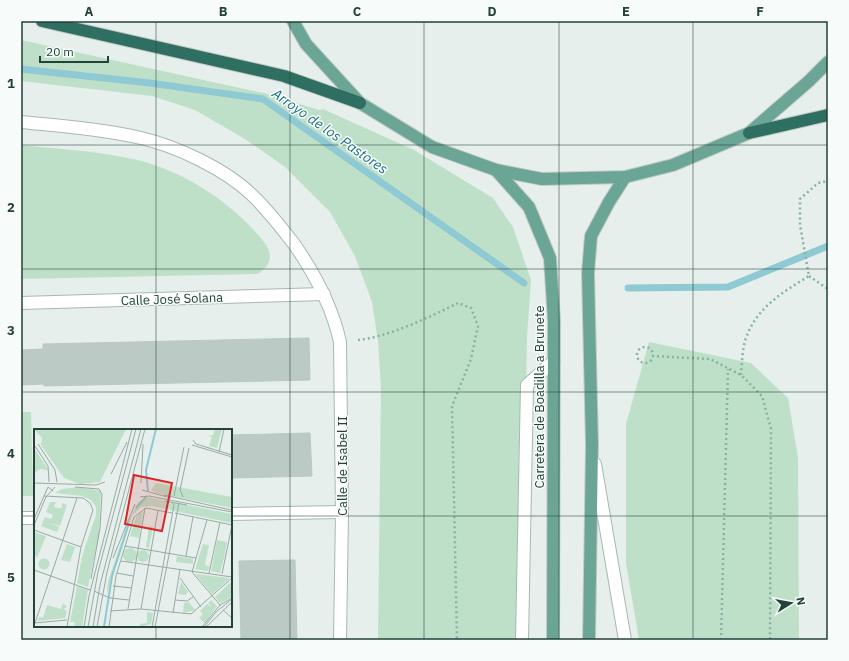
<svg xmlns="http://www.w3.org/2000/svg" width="849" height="661" viewBox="0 0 849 661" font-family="'IBM Plex Sans',sans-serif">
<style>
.green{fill:#bfe0c8}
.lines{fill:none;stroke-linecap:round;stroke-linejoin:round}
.stream{stroke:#8ec9d4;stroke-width:7}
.building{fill:#bbcac4;stroke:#b8c9c2}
.street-casing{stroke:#a8b8b2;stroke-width:14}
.primary-casing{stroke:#c2cac8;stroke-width:14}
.highway-casing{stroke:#c2cac8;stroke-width:14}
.path{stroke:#86b3a5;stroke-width:2.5;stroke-dasharray:2 3;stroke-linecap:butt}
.street{stroke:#fff;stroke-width:12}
.primary{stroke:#6aa596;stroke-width:12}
.highway{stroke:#2f6f62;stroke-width:12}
.grid{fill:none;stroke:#24423a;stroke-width:1;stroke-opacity:0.55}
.labels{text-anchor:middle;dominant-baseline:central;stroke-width:3;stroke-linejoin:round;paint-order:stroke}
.street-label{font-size:13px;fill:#24423a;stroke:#f7fbf9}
.water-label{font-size:14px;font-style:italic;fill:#1c6f80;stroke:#f7fbf9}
.inset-river{fill:none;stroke:#8ec9d4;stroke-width:2}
.inset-road{fill:none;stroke:#98aaa4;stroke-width:1}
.view{fill:#d62828;fill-opacity:0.15;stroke:#d62828;stroke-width:2}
.inset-edge{fill:none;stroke:#24423a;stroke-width:2}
.neatline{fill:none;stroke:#24423a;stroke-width:1.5}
.grid-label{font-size:13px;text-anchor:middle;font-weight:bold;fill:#24423a}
</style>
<rect width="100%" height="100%" fill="#e6efeb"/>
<g class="green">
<path d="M 21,40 L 268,94 L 319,110 L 323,109 L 414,150 L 493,198 L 513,227 L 531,280 L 527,336 L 522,640 L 378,640 L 381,388 L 378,341 L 372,302 L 355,256 L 330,212 L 285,167 L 245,139 L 195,110 L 152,96 L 21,81 Z"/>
<path d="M 21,145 C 58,149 96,151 133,159 C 183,170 232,202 264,242 C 274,254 271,267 257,274 L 21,279 Z"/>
<path d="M 649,342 L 751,363 L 788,398 L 798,458 L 799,640 L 639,640 L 626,563 L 626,424 Z"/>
<path d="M 21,412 L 31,412 L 33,496 L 21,496 Z"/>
</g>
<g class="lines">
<g class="stream">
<path d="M 21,69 L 150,83 L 263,99 L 524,283"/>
<path d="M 628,288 L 728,287 L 828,246"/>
</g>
</g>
<g class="building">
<path d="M 309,338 L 310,380 L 44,386 L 44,384 L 21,385 L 21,350 L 43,349 L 43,344 Z"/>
<path d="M 310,433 L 312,476 L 231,478 L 231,435 Z"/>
<path d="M 295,560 L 297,640 L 241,640 L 239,561 Z"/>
</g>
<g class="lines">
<defs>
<g id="street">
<path d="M 21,122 C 61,126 102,129 141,138 C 176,146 225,169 251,194 C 267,209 281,227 294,244 C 315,274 332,306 340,342 L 342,512 L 340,640"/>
<path d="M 21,303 L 324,294"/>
<path d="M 595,464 L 625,640"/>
<path d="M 231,514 L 342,512"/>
<path d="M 21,518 L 35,518"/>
<path d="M 522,640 L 527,385 L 554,361"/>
</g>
<g id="primary">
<path d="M 293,21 L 306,44 L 360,103 L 432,147 L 496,170 L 542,179 L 625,177 L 673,165 L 749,133 L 809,81 L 828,62"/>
<path d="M 496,170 L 529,207 L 550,258 L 554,321 L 553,640"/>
<path d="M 589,640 L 592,445 L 588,273 L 591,236 L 609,202 L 625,177"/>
</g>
<g id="highway">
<path d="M 42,21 L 284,76 L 360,103"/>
<path d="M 749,133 L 828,115"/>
</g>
</defs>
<use href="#street" class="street-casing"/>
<use href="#primary" class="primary-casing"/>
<use href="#highway" class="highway-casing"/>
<g class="path">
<path d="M 809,276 L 828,289"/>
<path d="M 358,340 C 388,337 430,317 458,303 L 471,308 L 478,326 L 471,359 L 452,406 L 457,640"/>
<circle cx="645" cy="355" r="8"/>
<path d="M 652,356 L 710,359 L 741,375 L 762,396 L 771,429 L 770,640"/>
<path d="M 741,375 C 742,363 742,349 746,338 C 757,307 783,292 809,276 L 800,225 L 800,199 L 818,183 L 828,181"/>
<path d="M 721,640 L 728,369"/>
</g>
<use href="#street" class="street"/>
<use href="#primary" class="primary"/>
<use href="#highway" class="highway"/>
</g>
<path class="grid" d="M 156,21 L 156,430M 290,21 L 290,640M 424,21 L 424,640M 559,21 L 559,640M 693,21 L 693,640M 21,145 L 828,145M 21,269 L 828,269M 21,392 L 828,392M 21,516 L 35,516M 231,516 L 828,516M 156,626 L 156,640"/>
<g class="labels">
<g class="street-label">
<text transform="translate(172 299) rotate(-2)">Calle José Solana</text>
<text transform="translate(539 397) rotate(-90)">Carretera de Boadilla a Brunete</text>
<text transform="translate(342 466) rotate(-90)">Calle de Isabel II</text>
</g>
<g class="water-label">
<text transform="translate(330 131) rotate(35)">Arroyo de los Pastores</text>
</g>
</g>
<g transform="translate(34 429)">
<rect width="198" height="198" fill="#e6efeb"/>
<path d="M 0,0 L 92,0 L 66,53 L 46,55 L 30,49 L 7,16 L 8,9 ZM 181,0 L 188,0 L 183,19 L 175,17 L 178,8 L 174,7 L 179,6 ZM 0,19 L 12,37 L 14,41 L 6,40 L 0,44 ZM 122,54 L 198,68 L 198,79 L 122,64 L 117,61 ZM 45,58 L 67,62 L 65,106 L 54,158 L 43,154 L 47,133 L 50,131 L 47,132 L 50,121 L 62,86 L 62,78 L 57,71 L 48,67 L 21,64 L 28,60 ZM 113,68 L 198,85 L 198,94 L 117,77 L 107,78 L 98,87 L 73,166 L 74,152 L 94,93 L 104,73 ZM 16,73 L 22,73 L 20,77 L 22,79 L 28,79 L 28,74 L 33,76 L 26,97 L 15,94 L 25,98 L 23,103 L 7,97 L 11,88 L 17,90 L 19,86 L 12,83 ZM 109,82 L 105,109 L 96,107 L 102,88 ZM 115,97 L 119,98 L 115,119 L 112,118 ZM 0,103 L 12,107 L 3,129 L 0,124 ZM 183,111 L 193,113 L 190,129 L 180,127 ZM 33,115 L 41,118 L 36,133 L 27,131 ZM 169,115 L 175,116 L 171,136 L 176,138 L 173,142 L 161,140 ZM89 126a7 7 0 1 1 14 0a7 7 0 1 1-14 0ZM103 127a6 6 0 1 1 12 0a6 6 0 1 1-12 0ZM 143,127 L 159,130 L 159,135 L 142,133 ZM 180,127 L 190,129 L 186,144 L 177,142 ZM4.5 135a5.5 5.5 0 1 1 11 0a5.5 5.5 0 1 1-11 0ZM 161,145 L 195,149 L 195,150 L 178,165 ZM 198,152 L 198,168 L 186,174 L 181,168 ZM 147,153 L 154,163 L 151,166 L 144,165 ZM 43,157 L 54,161 L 48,198 L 40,198 L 41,193 L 36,193 ZM 177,171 L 183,177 L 171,194 L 165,189 L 169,185 L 166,182 L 173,175 L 177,178 L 174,174 ZM 155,173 L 161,181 L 149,184 L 150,174 ZM 29,174 L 33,178 L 29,180 L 33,182 L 31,189 L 4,192 L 5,188 L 9,189 L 13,176 L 27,180 ZM 113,183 L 119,184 L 117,195 L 106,198 L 106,195 L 113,194 Z" fill="#bfe0c8"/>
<path class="inset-river" d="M 114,62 L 112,41 L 122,0M 102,79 L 112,68M 70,198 L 78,147 L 95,94"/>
<path class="inset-road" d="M 159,11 L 162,15 L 198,26M 4,15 L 21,41 L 23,53M 158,16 L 198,28M 1,17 L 14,37 L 15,53M 185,23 L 190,0M 77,45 L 93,13M 0,54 L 62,56 L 71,53M 107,54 L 109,15M 41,58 L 65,60 L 68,65 L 66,99 L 57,150M 108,61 L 137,69M 130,66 L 197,81M 10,67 L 49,69 L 56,74 L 59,81 L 47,118 L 33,198M 140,67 L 150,18M 106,68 L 115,67 L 198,83M 149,68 L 146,61 L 155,19M 131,72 L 153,76M 141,84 L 198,96M 0,90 L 14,58 L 19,62M 173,91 L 158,143 L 186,176M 0,96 L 12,68 L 21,58M 0,101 L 47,118M 91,117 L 162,129M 152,127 L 159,88M 79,129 L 101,75M 87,132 L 198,148M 0,141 L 56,161M 83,144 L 99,147M 175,144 L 186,93M 188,145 L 198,96M 146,149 L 167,178M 79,157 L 98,159M 60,162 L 76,169 L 95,171M 141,171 L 153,172 L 159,168M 94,180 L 111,79M 107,180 L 124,81M 189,181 L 198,189M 76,182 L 107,180 L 157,185 L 198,149M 139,184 L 146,140M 0,194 L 33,191M 1,194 L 43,69M 50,198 L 55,167 L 98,0M 54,198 L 64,143 L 102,0M 59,198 L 66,156 L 107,0M 63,198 L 73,143 L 111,0M 75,198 L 82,147 L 100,88 L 112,79 L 138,84M 118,198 L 140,76 L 138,73M 121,198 L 145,74M 168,198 L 186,176 L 198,169M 170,198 L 182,183 L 198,170M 172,198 L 198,173"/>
<path class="view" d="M 100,46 L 138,54 L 128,102 L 91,95 Z"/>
<rect width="198" height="198" class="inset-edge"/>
</g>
<rect width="849" height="661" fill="none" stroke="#f7fbf9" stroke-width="44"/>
<g transform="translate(791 603) rotate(79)" stroke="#f7fbf9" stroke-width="3" paint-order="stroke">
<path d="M0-3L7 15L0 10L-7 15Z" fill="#24423a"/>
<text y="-6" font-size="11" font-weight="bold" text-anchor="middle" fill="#24423a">N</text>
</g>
<path d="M40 56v6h68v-6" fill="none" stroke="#24423a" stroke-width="2"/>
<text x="46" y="56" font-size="12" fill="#24423a" stroke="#f7fbf9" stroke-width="3" paint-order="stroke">20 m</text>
<rect x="22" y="22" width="805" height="617" class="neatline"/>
<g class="grid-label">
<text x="89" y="16">A</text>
<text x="223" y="16">B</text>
<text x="357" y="16">C</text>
<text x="492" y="16">D</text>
<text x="626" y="16">E</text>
<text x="760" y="16">F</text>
<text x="11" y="88">1</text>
<text x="11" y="212">2</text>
<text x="11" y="335">3</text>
<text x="11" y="458">4</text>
<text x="11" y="582">5</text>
</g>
</svg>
